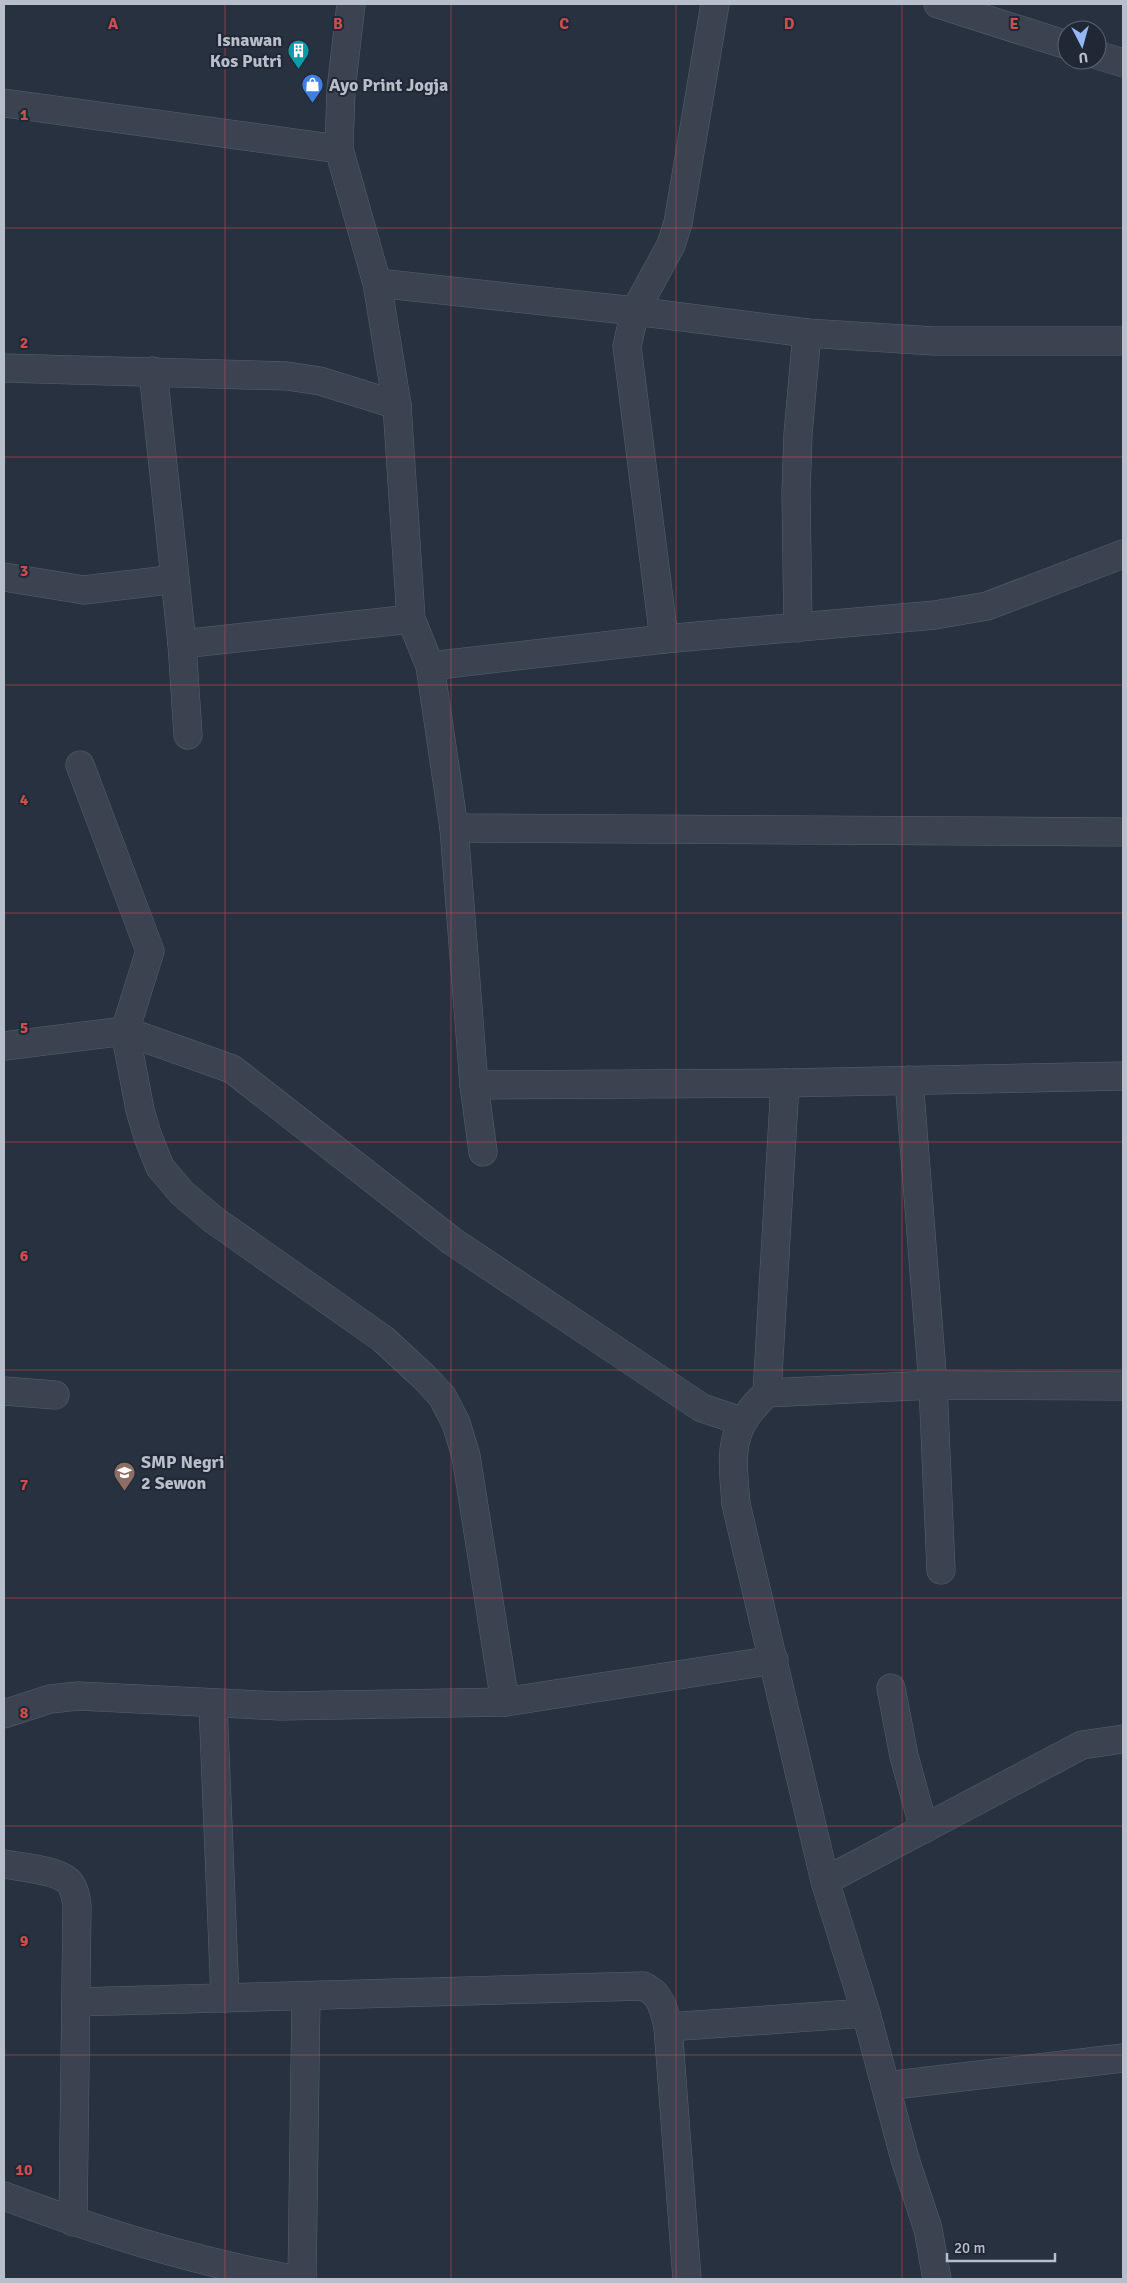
<svg xmlns="http://www.w3.org/2000/svg" width="1127" height="2283" viewBox="0 0 1127 2283" font-family="Signika,sans-serif">
<style>
.lines{fill:none;stroke-linecap:round;stroke-linejoin:round}
.minor-casing{stroke:#59616d;stroke-width:29}
.minor{stroke:#3b4350;stroke-width:28}
.grid{fill:none;stroke:#ce4e50;stroke-width:1;stroke-opacity:0.55}
.labels{text-anchor:middle;dominant-baseline:central;stroke-width:4;stroke-linejoin:round;paint-order:stroke}
.poi-label{font-size:18px;font-weight:bold;fill:#b8bfca;stroke:#202835;text-anchor:start}
.grid-label{font-size:16px;text-anchor:middle;font-weight:bold;fill:#ce4e50;stroke:#202835;stroke-width:4;stroke-linejoin:round;paint-order:stroke}
</style>
<rect width="100%" height="100%" fill="#273140"/>
<g class="lines">
<defs>
<g id="minor">
<path d="M 351,4 L 341,90 L 339,149 L 377,283 L 397,405 L 411,619 L 430,666 L 454,828 L 474,1085 L 483,1152"/>
<path d="M 938,4 L 1067,45"/>
<path d="M 1097,55 L 1123,63"/>
<path d="M 4,103 L 339,149"/>
<path d="M 377,283 L 635,311 L 807,333 L 934,341 L 1123,341"/>
<path d="M 4,368 L 287,376 L 320,381 L 397,405"/>
<path d="M 153,371 L 182,644 L 188,735"/>
<path d="M 4,577 L 84,590 L 160,581 L 174,577"/>
<path d="M 798,628 L 796,493 L 798,434 L 807,333"/>
<path d="M 664,639 L 627,346 L 635,311 L 671,245 L 678,223 L 715,4"/>
<path d="M 182,644 L 411,619"/>
<path d="M 430,666 L 664,639 L 935,615 L 987,606 L 1123,554"/>
<path d="M 80,765 L 150,951 L 125,1031 L 140,1110 L 148,1137 L 160,1167 L 182,1193 L 214,1220 L 383,1339 L 424,1377 L 442,1396 L 456,1423 L 466,1456 L 505,1702"/>
<path d="M 454,828 L 1123,832"/>
<path d="M 4,1046 L 125,1031 L 232,1069 L 452,1241 L 702,1408 L 741,1421"/>
<path d="M 909,1080 L 933,1385 L 941,1570"/>
<path d="M 474,1085 L 785,1083 L 1123,1076"/>
<path d="M 4,1391 L 55,1395"/>
<path d="M 767,1393 L 785,1083"/>
<path d="M 891,1688 L 904,1756 L 924,1829"/>
<path d="M 213,1704 L 225,1998"/>
<path d="M 4,1714 L 50,1699 L 78,1696 L 281,1706 L 505,1702 L 774,1660"/>
<path d="M 4,1864 C 20,1867 60,1870 70,1883 C 75,1890 76,1898 77,1906 L 73,2222"/>
<path d="M 825,1881 L 1082,1745 L 1123,1739"/>
<path d="M 76,2002 L 643,1986 C 661,1993 664,2010 668,2027 L 687,2279"/>
<path d="M 668,2027 L 866,2013"/>
<path d="M 886,2086 L 1123,2058"/>
<path d="M 4,2196 C 98,2231 194,2262 293,2279"/>
<path d="M 302,2279 L 306,1997"/>
<path d="M 937,2279 L 928,2229 L 905,2159 L 866,2013 L 825,1881 L 736,1504 C 732,1453 727,1430 767,1393 L 933,1385 L 1123,1386"/>
</g>
</defs>
<use href="#minor" class="minor-casing"/>
<use href="#minor" class="minor"/>
</g>
<path class="grid" d="M 225,4 L 225,2279M 451,4 L 451,2279M 676,4 L 676,2279M 902,4 L 902,2279M 4,228 L 1123,228M 4,457 L 1123,457M 4,685 L 1123,685M 4,913 L 1123,913M 4,1142 L 1123,1142M 4,1370 L 1123,1370M 4,1598 L 1123,1598M 4,1826 L 1123,1826M 4,2055 L 1123,2055"/>
<defs>
<symbol id="building-pin" viewBox="-11 -11 22 30"><path d="M0 17L-7.5 6A9.5 9.5 0 1 1 7.5 6Z" fill="#0f9aa8" stroke="#202835"/><path d="M-4-6H4V6H1V3H-1V6H-4ZM-2.5-4.3h1.7v1.8h-1.7ZM.8-4.3h1.7v1.8H.8ZM-2.5-1h1.7V.8h-1.7ZM.8-1h1.7V.8H.8Z" fill="#fff"/></symbol>
<symbol id="shop-pin" viewBox="-11 -11 22 30"><path d="M0 17L-7.5 6A9.5 9.5 0 1 1 7.5 6Z" fill="#3f7fe0" stroke="#202835"/><path d="M-5-2.5h2.3a2.7 3.5 0 0 1 5.4 0H5L5.5 6h-11ZM-1.5-2.5h3a1.5 2.3 0 0 0-3 0Z" fill="#fff"/></symbol>
<symbol id="school-pin" viewBox="-11 -11 22 30"><path d="M0 17L-7.5 6A9.5 9.5 0 1 1 7.5 6Z" fill="#8d6e63" stroke="#202835"/><path d="M0-5L7-2L0 1L-7-2ZM-4 1L0 2.5L4 1V4Q0 6-4 4Z" fill="#fff"/></symbol>
</defs>
<g fill-rule="evenodd">
<use href="#building-pin" x="286" y="38" width="25" height="34"/>
<use href="#shop-pin" x="300" y="72" width="25" height="34"/>
<use href="#school-pin" x="112" y="1460" width="25" height="34"/>
</g>
<g class="labels">
<g class="poi-label">
<text x="282" y="40" text-anchor="end">Isnawan<tspan x="282" dy="21">Kos Putri</tspan></text>
<text x="329" y="85">Ayo Print Jogja</text>
<text x="141" y="1462">SMP Negri<tspan x="141" dy="21">2 Sewon</tspan></text>
</g>
</g>
<g class="grid-label">
<text x="113" y="29">A</text>
<text x="338" y="29">B</text>
<text x="564" y="29">C</text>
<text x="789" y="29">D</text>
<text x="1014" y="29">E</text>
<text x="24" y="120">1</text>
<text x="24" y="348">2</text>
<text x="24" y="576">3</text>
<text x="24" y="805">4</text>
<text x="24" y="1033">5</text>
<text x="24" y="1261">6</text>
<text x="24" y="1490">7</text>
<text x="24" y="1718">8</text>
<text x="24" y="1946">9</text>
<text x="24" y="2175">10</text>
</g>
<rect width="1127" height="2283" fill="none" stroke="#b8bfca" stroke-width="10"/>
<g transform="translate(1082 45) rotate(174)"><circle r="24" fill="#202835" stroke="#5d6471"/>
<path d="M0-4L9 19L0 12L-9 19Z" fill="#95b7f3"/>
<text y="-8" font-size="14" font-weight="bold" text-anchor="middle" fill="#b8bfca">U</text>
</g>
<path d="M947 2253v8h108v-8" fill="none" stroke="#b8bfca" stroke-width="2.5"/>
<text x="954" y="2253" font-size="15" fill="#b8bfca" stroke="#202835" stroke-width="4" paint-order="stroke">20 m</text>
</svg>
